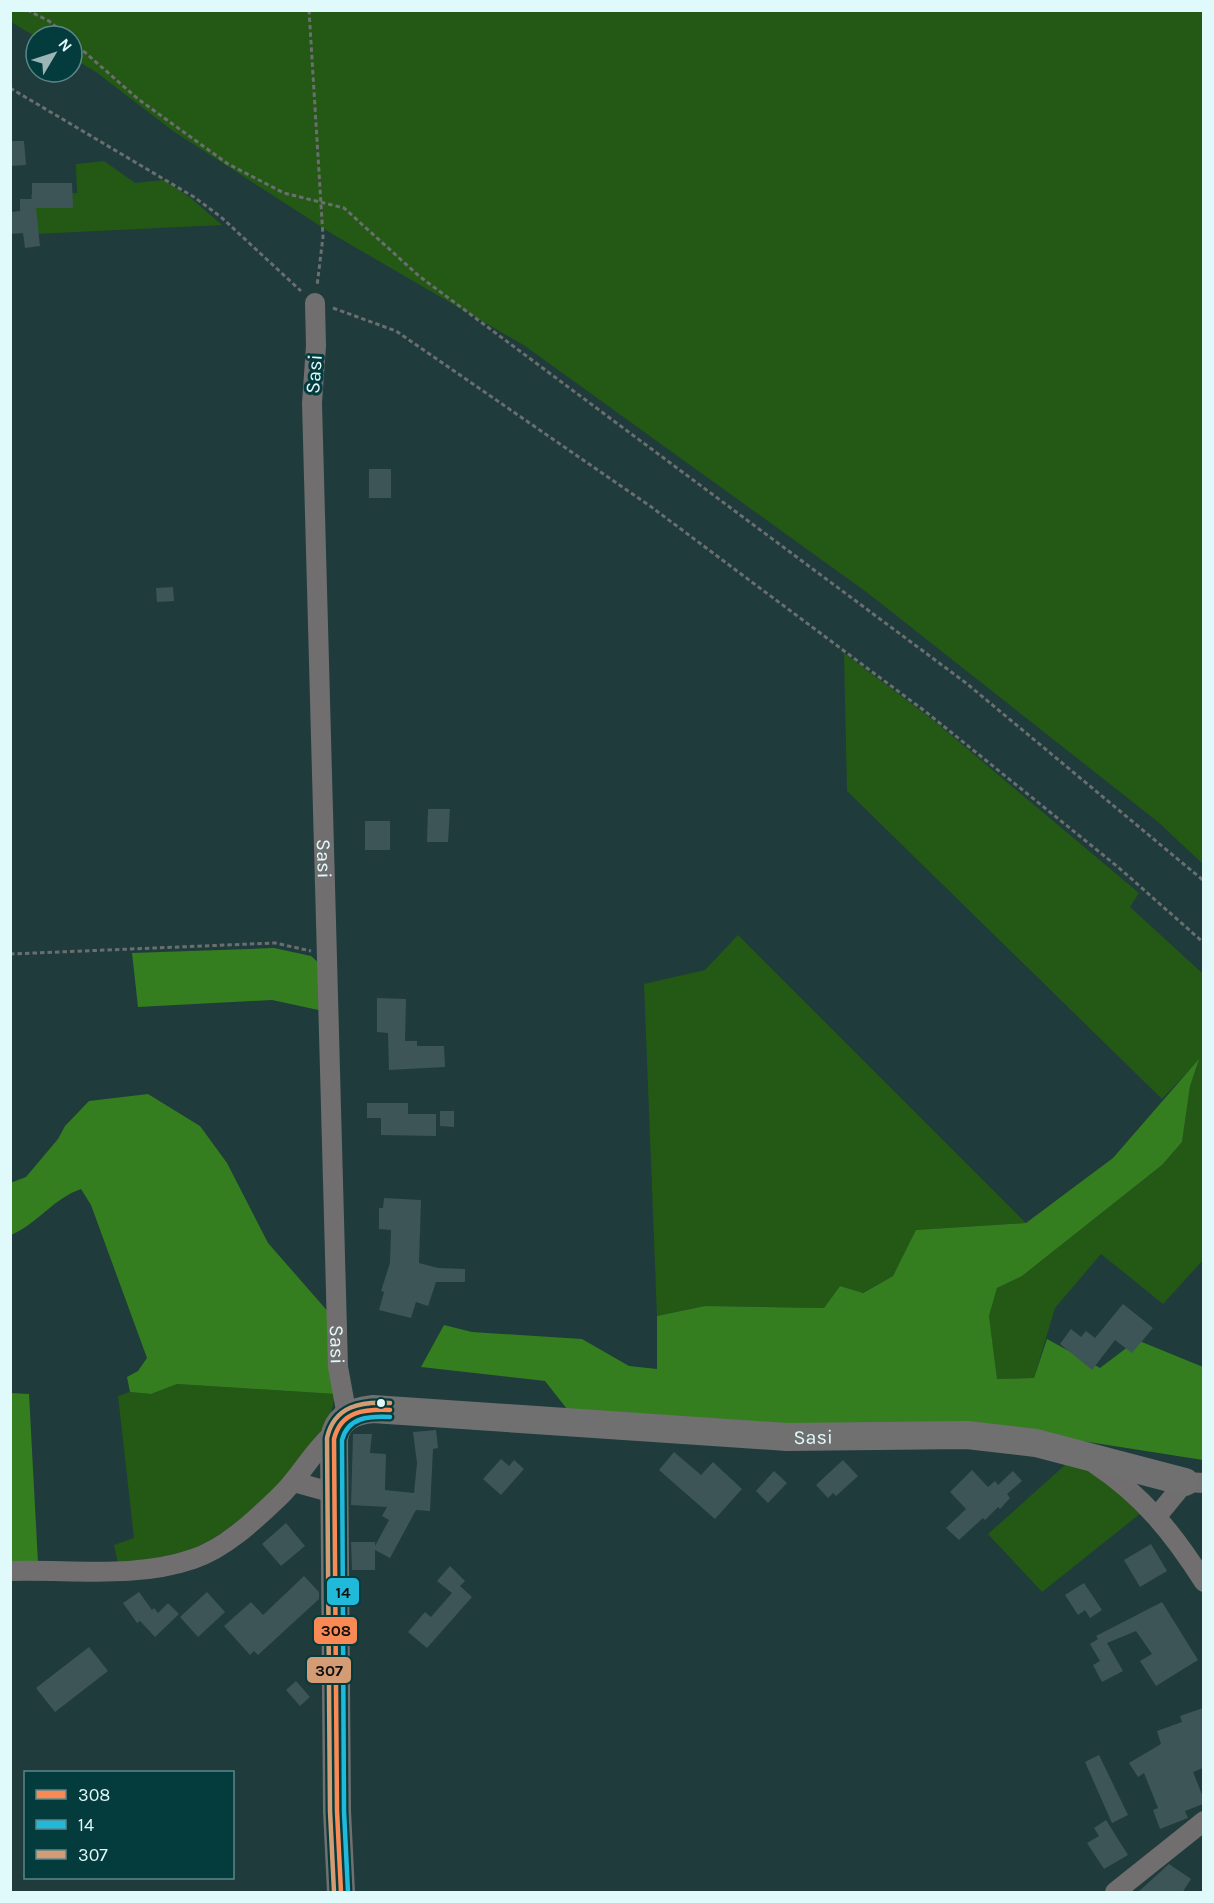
<svg xmlns="http://www.w3.org/2000/svg" width="1214" height="1903" viewBox="0 0 1214 1903" font-family="Karla,sans-serif">
<style>
.green{fill:#235915}
.forest{fill:#357e1f}
.building{fill:#3d5556}
.lines{fill:none;stroke-linecap:round;stroke-linejoin:round}
.path{stroke:#6b6e6f;stroke-width:3;stroke-dasharray:4.5 3;stroke-linecap:butt}
.street{stroke:#706e6f;stroke-width:20}
.secondary{stroke:#707071;stroke-width:28}
.bus-1-casing{stroke:#043b3d;stroke-width:9}
.bus-2-casing{stroke:#043b3d;stroke-width:9}
.bus-3-casing{stroke:#043b3d;stroke-width:9}
.bus-1{stroke:#f98a56;stroke-width:4.5}
.bus-2{stroke:#20b9da;stroke-width:4.5}
.bus-3{stroke:#d39c74;stroke-width:4.5}
.bus-dot{fill:#e0f9fa;stroke:#043b3d;stroke-width:2}
.labels{text-anchor:middle;dominant-baseline:central;stroke-width:6;stroke-linejoin:round;paint-order:stroke}
.street-label{font-size:20px;fill:#e0f9fa;stroke:#043b3d}
.line-badge{stroke:#043b3d;stroke-width:2}
.pale-badge-label{font-size:16px;text-anchor:middle;font-weight:bold;fill:#111}
</style>
<rect width="100%" height="100%" fill="#1f3b3c"/>
<g class="green">
<path d="M 11,10 L 1203,11 L 1203,864 L 1158,822 L 869,594 L 525,346 L 334,235 L 173,131 L 96,72 L 72,58 L 72,36 L 36,37 L 11,22 Z"/>
<path d="M 104,161 L 135,183 L 164,180 L 192,199 L 222,225 L 35,234 L 31,195 L 77,193 L 76,164 Z"/>
<path d="M 844,653 L 933,720 L 1139,893 L 1130,907 L 1201,972 L 1203,971 L 1203,1260 L 1163,1304 L 1101,1254 L 1055,1308 L 1034,1378 L 997,1379 L 989,1316 L 997,1288 L 1022,1276 L 1162,1165 L 1182,1142 L 1190,1086 L 1198,1061 L 1162,1099 L 847,791 Z"/>
<path d="M 738,935 L 1026,1223 L 917,1230 L 893,1276 L 862,1293 L 840,1286 L 824,1308 L 705,1306 L 657,1316 L 644,984 L 705,970 Z"/>
<path d="M 177,1384 L 335,1394 C 333,1406 331,1417 325,1429 C 302,1472 224,1542 177,1555 C 158,1561 137,1561 118,1564 L 114,1545 L 134,1538 L 118,1396 L 130,1392 L 151,1394 Z"/>
<path d="M 1074,1457 L 1146,1509 L 1042,1592 L 988,1534 Z"/>
</g>
<g class="forest">
<path d="M 274,948 L 311,956 L 320,964 L 323,1011 L 272,1000 L 138,1007 L 132,953 Z"/>
<path d="M 1199,1059 L 1190,1086 L 1182,1142 L 1162,1165 L 1022,1276 L 997,1288 L 989,1316 L 997,1379 L 1034,1378 L 1047,1339 L 1100,1368 L 1137,1340 L 1203,1367 L 1203,1460 L 1031,1433 L 774,1424 L 567,1409 L 545,1381 L 421,1367 L 444,1325 L 472,1332 L 582,1339 L 629,1366 L 657,1369 L 657,1316 L 705,1306 L 824,1308 L 840,1286 L 863,1293 L 893,1276 L 916,1230 L 1026,1223 L 1113,1158 Z"/>
<path d="M 148,1094 L 200,1126 L 227,1163 L 268,1243 L 331,1315 L 335,1394 L 177,1384 L 151,1394 L 130,1392 L 127,1377 L 138,1371 L 147,1358 L 91,1205 L 81,1189 C 54,1198 37,1224 11,1235 L 10,1183 L 26,1177 L 58,1139 L 65,1126 L 89,1101 Z"/>
<path d="M 10,1393 L 29,1394 L 38,1563 L 11,1563 Z"/>
</g>
<g class="building">
<path d="M 10,141 L 24,141 L 26,165 L 10,166 Z"/>
<path d="M 32,183 L 72,183 L 73,208 L 36,208 L 40,246 L 25,248 L 23,233 L 10,234 L 10,212 L 20,211 L 20,199 L 32,199 Z"/>
<rect x="369" y="469" width="22" height="29"/>
<path d="M 173,587 L 174,601 L 157,602 L 156,588 Z"/>
<path d="M 428,809 L 450,809 L 448,842 L 427,842 Z"/>
<rect x="365" y="821" width="25" height="29"/>
<path d="M 377,998 L 406,999 L 405,1041 L 417,1041 L 417,1046 L 444,1046 L 445,1067 L 389,1070 L 388,1033 L 377,1032 Z"/>
<path d="M 367,1103 L 408,1103 L 408,1114 L 436,1114 L 436,1136 L 381,1135 L 381,1118 L 367,1118 Z"/>
<path d="M 440,1111 L 454,1111 L 454,1127 L 440,1126 Z"/>
<path d="M 384,1198 L 421,1200 L 419,1263 L 438,1268 L 465,1269 L 465,1282 L 436,1282 L 428,1306 L 416,1302 L 411,1318 L 379,1310 L 384,1292 L 381,1291 L 390,1263 L 391,1230 L 379,1229 L 379,1208 L 383,1208 Z"/>
<path d="M 1123,1304 L 1153,1328 L 1132,1353 L 1115,1340 L 1092,1370 L 1060,1344 L 1071,1329 L 1081,1337 L 1086,1331 L 1095,1338 Z"/>
<path d="M 436,1430 L 438,1448 L 433,1449 L 430,1511 L 416,1510 L 390,1558 L 375,1550 L 375,1570 L 352,1570 L 351,1542 L 375,1542 L 375,1546 L 389,1520 L 382,1516 L 387,1507 L 351,1505 L 353,1434 L 372,1434 L 370,1453 L 386,1454 L 385,1490 L 414,1493 L 417,1463 L 413,1432 Z"/>
<path d="M 674,1452 L 701,1475 L 713,1462 L 742,1489 L 715,1519 L 659,1470 Z"/>
<path d="M 501,1459 L 509,1466 L 514,1460 L 524,1469 L 501,1495 L 483,1479 Z"/>
<path d="M 843,1460 L 858,1476 L 836,1496 L 833,1493 L 828,1498 L 816,1485 Z"/>
<path d="M 972,1470 L 988,1487 L 995,1481 L 998,1485 L 1013,1471 L 1022,1481 L 1007,1494 L 1010,1498 L 1000,1509 L 998,1507 L 985,1520 L 983,1518 L 959,1540 L 946,1528 L 966,1509 L 950,1492 Z"/>
<path d="M 774,1471 L 787,1483 L 768,1503 L 756,1491 Z"/>
<path d="M 286,1523 L 305,1546 L 281,1566 L 262,1544 Z"/>
<path d="M 1151,1544 L 1167,1571 L 1140,1587 L 1124,1560 Z"/>
<path d="M 450,1566 L 465,1581 L 460,1586 L 472,1597 L 427,1648 L 408,1632 L 425,1612 L 431,1617 L 452,1593 L 437,1581 Z"/>
<path d="M 304,1576 L 319,1592 L 319,1599 L 258,1655 L 254,1651 L 250,1655 L 224,1626 L 251,1602 L 263,1615 Z"/>
<path d="M 1084,1583 L 1102,1610 L 1090,1618 L 1085,1610 L 1078,1615 L 1065,1595 Z"/>
<path d="M 139,1592 L 152,1610 L 154,1608 L 158,1613 L 168,1603 L 179,1614 L 155,1637 L 140,1621 L 137,1623 L 123,1603 Z"/>
<path d="M 207,1592 L 225,1612 L 198,1637 L 180,1617 Z"/>
<path d="M 1162,1602 L 1198,1660 L 1156,1686 L 1140,1661 L 1152,1654 L 1136,1631 L 1107,1643 L 1123,1671 L 1102,1682 L 1093,1665 L 1100,1661 L 1090,1644 L 1098,1639 L 1096,1636 Z"/>
<path d="M 89,1647 L 108,1671 L 55,1712 L 36,1688 Z"/>
<path d="M 296,1681 L 310,1697 L 300,1706 L 286,1690 Z"/>
<path d="M 1203,1708 L 1203,1768 L 1193,1772 L 1203,1797 L 1203,1804 L 1185,1811 L 1188,1818 L 1160,1829 L 1153,1810 L 1158,1808 L 1144,1773 L 1138,1777 L 1129,1763 L 1161,1744 L 1157,1731 L 1182,1722 L 1180,1716 Z"/>
<path d="M 1099,1755 L 1128,1815 L 1112,1823 L 1085,1762 Z"/>
<path d="M 1106,1820 L 1128,1855 L 1104,1869 L 1087,1843 L 1099,1836 L 1094,1828 Z"/>
<path d="M 1169,1864 L 1191,1879 L 1182,1893 L 1137,1893 Z"/>
</g>
<g class="lines">
<g class="path">
<path d="M 27,10 L 49,21 L 67,36"/>
<path d="M 309,10 L 323,237 L 317,286"/>
<path d="M 72,41 L 138,99 L 228,164 L 284,193 L 344,208 L 419,276 L 966,683 L 1204,881"/>
<path d="M 10,88 L 194,197 L 221,217 L 301,291"/>
<path d="M 333,308 L 396,331 L 650,506 L 926,712 L 1118,867 L 1204,943"/>
<path d="M 10,954 L 275,943 L 311,951"/>
</g>
<g class="street">
<path id="s1" d="M 315,303 L 316,346 L 312,403 L 338,1367 L 347,1416"/>
<path d="M 1095,1464 C 1143,1496 1173,1533 1204,1582"/>
<path d="M 294,1482 L 334,1493"/>
<path d="M 1158,1515 L 1185,1482 L 1204,1483"/>
<path d="M 10,1571 C 71,1569 135,1579 193,1559 C 224,1549 254,1521 278,1498 C 300,1478 312,1451 335,1432"/>
<path d="M 1115,1892 L 1204,1821"/>
</g>
<path class="secondary" id="s2" d="M 341,1892 L 337,1811 L 334,1439 C 337,1418 353,1411 373,1409 L 787,1437 L 967,1435 L 1036,1443 L 1185,1482"/>
<defs>
<path id="bus-1" d="M 341,1892 L 337,1811 L 334,1439 C 341,1411 364,1409 390,1410"/>
<path id="bus-2" d="M 348,1892 L 344,1811 L 342,1440 C 348,1417 369,1416 390,1417"/>
<path id="bus-3" d="M 334,1892 L 330,1811 L 327,1438 C 334,1406 361,1401 390,1403"/>
</defs>
<use href="#bus-1" class="bus-1-casing"/>
<use href="#bus-2" class="bus-2-casing"/>
<use href="#bus-3" class="bus-3-casing"/>
<use href="#bus-1" class="bus-1"/>
<use href="#bus-2" class="bus-2"/>
<use href="#bus-3" class="bus-3"/>
</g>
<circle class="bus-dot" cx="381" cy="1403" r="5"/>
<g class="labels">
<g class="street-label">
<text transform="translate(314 374) rotate(-86)">Sasi</text>
<text stroke="none"><textPath href="#s1" startOffset="556">Sasi</textPath></text>
<text stroke="none"><textPath href="#s1" startOffset="1042">Sasi</textPath></text>
<text stroke="none"><textPath href="#s2" startOffset="948">Sasi</textPath></text>
</g>
</g>
<g class="line-badge">
<rect x="326" y="1577" width="34" height="29" rx="6" fill="#20b9da"/>
<rect x="313" y="1616" width="45" height="29" rx="6" fill="#f98a56"/>
<rect x="306" y="1656" width="46" height="28" rx="6" fill="#d39c74"/>
</g>
<g class="pale-badge-label">
<text x="343" y="1598">14</text>
<text x="336" y="1636">308</text>
<text x="329" y="1676">307</text>
</g>
<rect width="1214" height="1903" fill="none" stroke="#e0f9fa" stroke-width="24"/>
<rect x="24" y="1771" width="210" height="108" fill="#043b3d" stroke="#5c8789" stroke-width="1.5"/>
<rect x="36" y="1790" width="30" height="9" fill="#f98a56" stroke="#5c8789" stroke-width="1.5"/>
<text x="78" y="1801" font-size="18" fill="#e0f9fa">308</text>
<rect x="36" y="1820" width="30" height="9" fill="#20b9da" stroke="#5c8789" stroke-width="1.5"/>
<text x="78" y="1831" font-size="18" fill="#e0f9fa">14</text>
<rect x="36" y="1850" width="30" height="9" fill="#d39c74" stroke="#5c8789" stroke-width="1.5"/>
<text x="78" y="1861" font-size="18" fill="#e0f9fa">307</text>
<g transform="translate(54 54) rotate(51)"><circle r="28" fill="#043b3d" stroke="#5c8789" stroke-width="1.5"/>
<path d="M0-4.5L10 22L0 15L-10 22Z" fill="#9cb6b8"/>
<text y="-9" font-size="16" font-weight="bold" text-anchor="middle" fill="#e0f9fa">N</text>
</g>
</svg>
